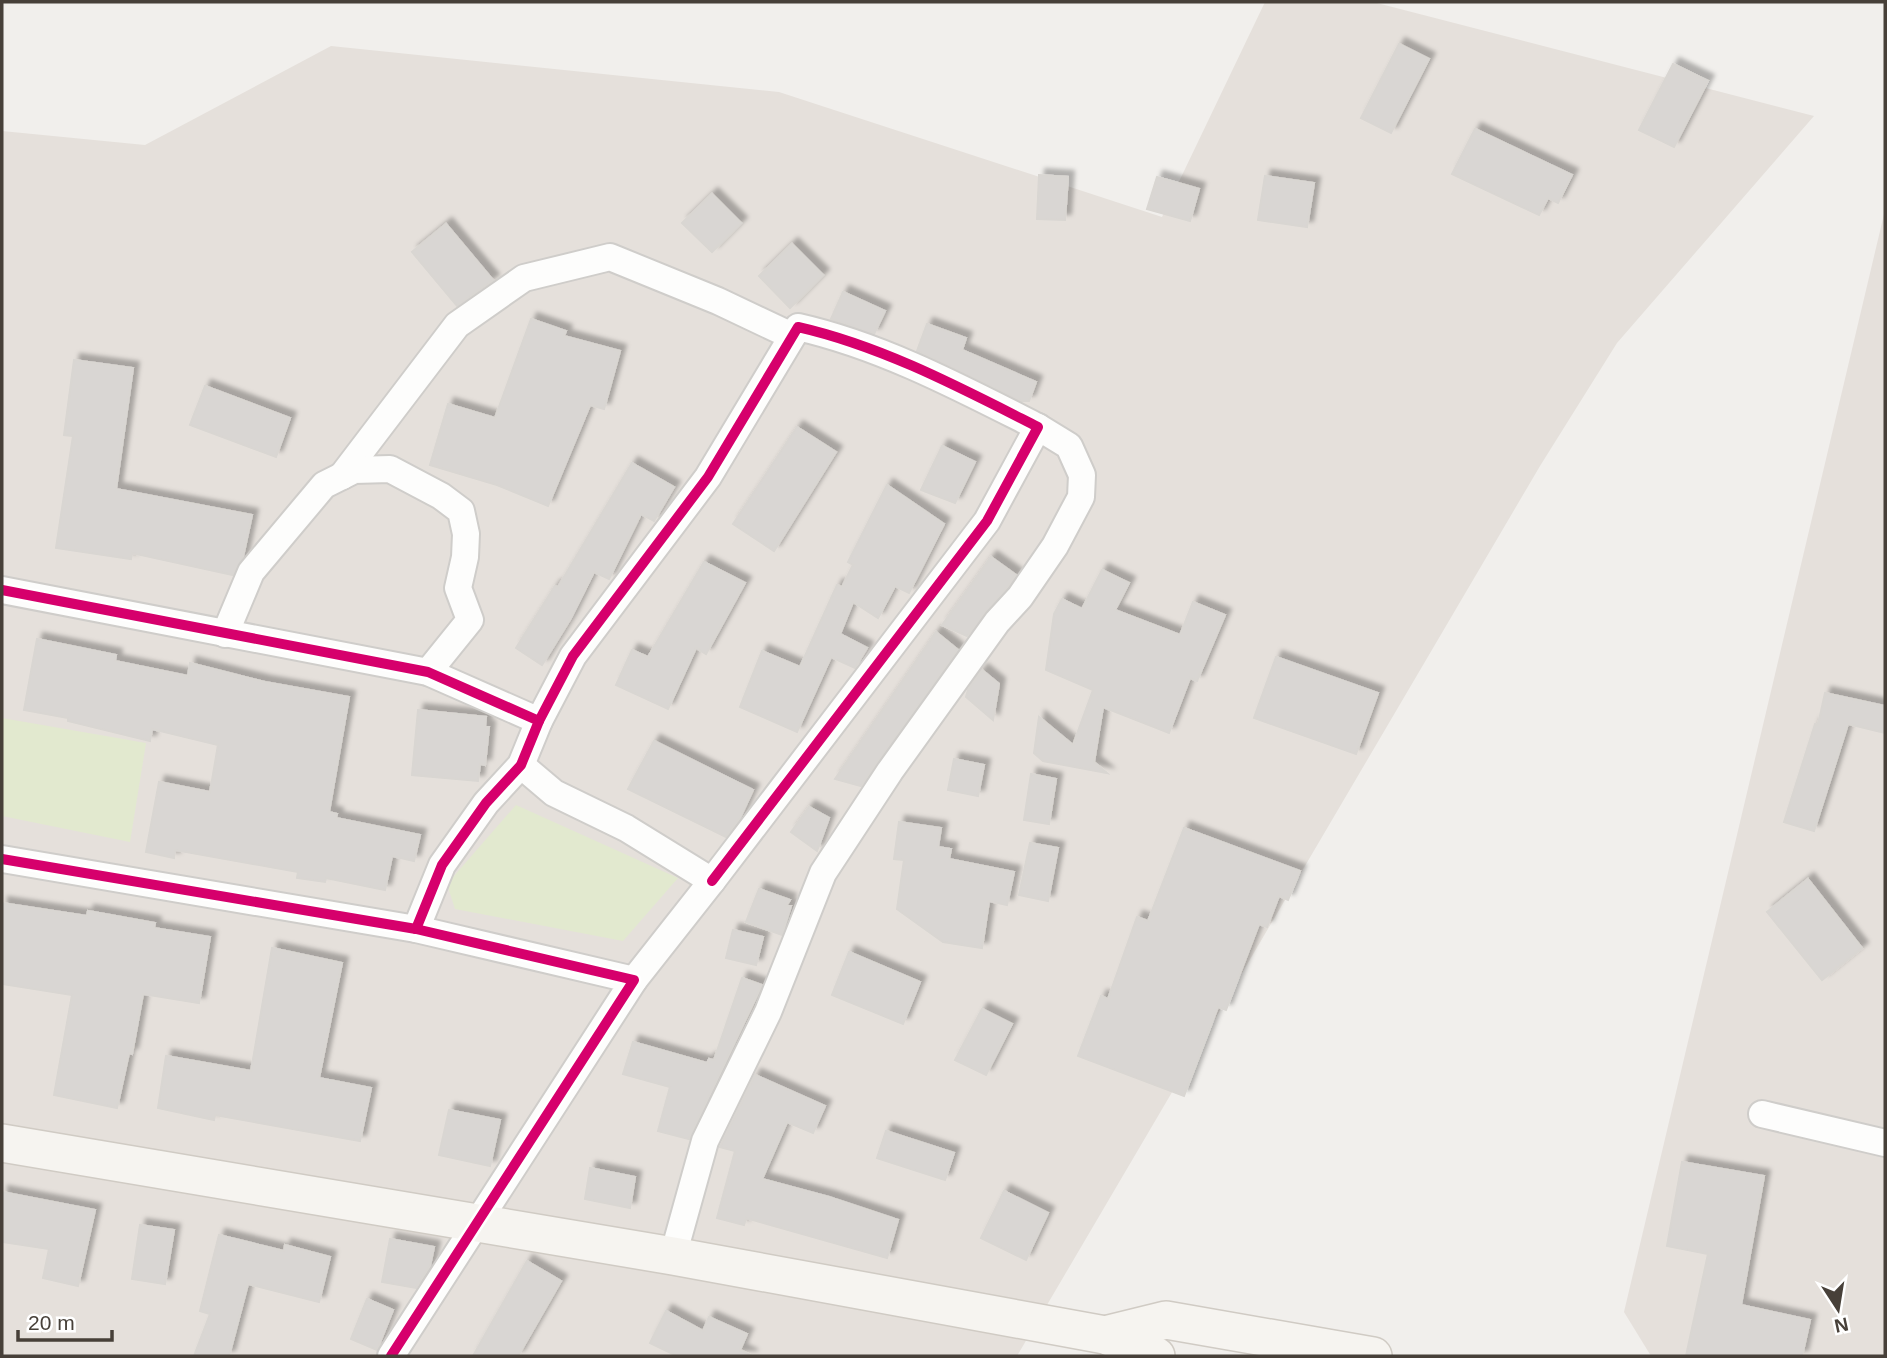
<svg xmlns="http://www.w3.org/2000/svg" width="1887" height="1358" viewBox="0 0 1887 1358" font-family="Arial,sans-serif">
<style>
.residential{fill:#e5e0db}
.green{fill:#e2e9cf}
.building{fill:#d9d6d3;stroke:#d9d6d2;stroke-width:2;filter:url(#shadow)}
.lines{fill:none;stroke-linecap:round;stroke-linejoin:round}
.street-casing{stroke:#cfcdca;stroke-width:30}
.secondary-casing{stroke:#d0cbc4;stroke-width:40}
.street{stroke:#fdfdfc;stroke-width:26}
.secondary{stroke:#f6f4f0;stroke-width:37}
.cycleway-casing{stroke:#fff;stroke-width:15}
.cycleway{stroke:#d6006c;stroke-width:10}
</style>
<defs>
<filter id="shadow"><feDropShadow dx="6" dy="-6" stdDeviation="2" flood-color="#0004"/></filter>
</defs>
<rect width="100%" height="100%" fill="#f1efec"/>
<g class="residential">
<path d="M 1265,2 L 1373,2 L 1814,116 L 1617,343 L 1540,466 L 1017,1356 L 2,1356 L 2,131 L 145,145 L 331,46 L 779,92 L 1162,217 Z"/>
<path d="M 1885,210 L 1885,1356 L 1651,1356 L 1624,1312 Z"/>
</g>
<g class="green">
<path d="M 2,718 L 146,743 L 130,842 L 2,816 Z"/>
<path d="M 516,805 L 678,878 L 623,941 L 455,909 L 447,884 Z"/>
</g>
<g class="building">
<path d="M 1399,44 L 1429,59 L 1391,133 L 1361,118 Z"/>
<path d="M 1673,64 L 1708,81 L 1674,147 L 1639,130 Z"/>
<path d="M 1475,129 L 1572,175 L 1558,203 L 1548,198 L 1539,215 L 1452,174 Z"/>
<path d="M 1039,175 L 1068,177 L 1065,220 L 1037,219 Z"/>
<path d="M 1265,176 L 1314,183 L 1307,227 L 1258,220 Z"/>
<path d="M 1157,177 L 1199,189 L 1190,221 L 1147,209 Z"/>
<path d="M 712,194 L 741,223 L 712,252 L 682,223 Z"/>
<path d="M 446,224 L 493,280 L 457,306 L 412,252 Z"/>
<path d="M 792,244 L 823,275 L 790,308 L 759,276 Z"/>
<path d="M 843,292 L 885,311 L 874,334 L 831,319 Z"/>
<path d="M 531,319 L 566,331 L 564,336 L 620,351 L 604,409 L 590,405 L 548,506 L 497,485 L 430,465 L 448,404 L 495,418 Z"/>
<path d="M 927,324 L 966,338 L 962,350 L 1036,382 L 1029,401 L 1021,401 L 917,351 Z"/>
<path d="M 74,360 L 133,368 L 116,489 L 252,515 L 243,557 L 233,575 L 132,553 L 131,559 L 56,548 L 73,436 L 64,435 Z"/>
<path d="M 205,386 L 290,418 L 276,457 L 190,425 Z"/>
<path d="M 797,427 L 836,452 L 774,551 L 733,524 Z"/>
<path d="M 942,446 L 975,462 L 955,503 L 921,490 Z"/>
<path d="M 632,463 L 674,487 L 654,521 L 641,514 L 609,579 L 594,572 L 571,618 L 542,665 L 516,648 L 555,586 L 558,587 Z"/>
<path d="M 887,485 L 944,524 L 909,593 L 895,586 L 878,618 L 853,602 L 840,634 L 867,648 L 855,668 L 831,657 L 797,732 L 740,707 L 762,651 L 800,667 L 837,585 L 842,587 L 853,565 L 848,562 Z"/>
<path d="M 991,557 L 1016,575 L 1008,587 L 967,636 L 942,625 Z"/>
<path d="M 704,562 L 745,583 L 706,654 L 696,648 L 668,709 L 616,685 L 632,650 L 648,657 Z"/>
<path d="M 1102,570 L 1129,583 L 1115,610 L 1180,635 L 1193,602 L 1225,615 L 1197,681 L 1190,678 L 1169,733 L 1103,707 L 1094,762 L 1107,773 L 1043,761 L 1034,753 L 1039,717 L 1073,745 L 1093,690 L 1046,670 L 1054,614 L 1062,599 L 1082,609 Z"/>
<path d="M 936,632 L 958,650 L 861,786 L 835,779 Z"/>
<path d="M 37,639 L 116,655 L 115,661 L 188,676 L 190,663 L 265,682 L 349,697 L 329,812 L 337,814 L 336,818 L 420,835 L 414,861 L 392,856 L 385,890 L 326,878 L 325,882 L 297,878 L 298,872 L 175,850 L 174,858 L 146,852 L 159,782 L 210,792 L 218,745 L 152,729 L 150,741 L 68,721 L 68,718 L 24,710 Z"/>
<path d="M 1276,657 L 1378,693 L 1356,754 L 1254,718 Z"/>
<path d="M 982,670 L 999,684 L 993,720 L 966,697 L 968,690 Z"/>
<path d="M 1825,693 L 1885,706 L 1885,733 L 1848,724 L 1814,831 L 1784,822 L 1815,724 L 1818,725 Z"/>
<path d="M 418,710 L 486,717 L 485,727 L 489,727 L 485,765 L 480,764 L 478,781 L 412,775 Z"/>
<path d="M 654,741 L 753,790 L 740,818 L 726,837 L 628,789 Z"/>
<path d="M 954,759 L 984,765 L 978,796 L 948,790 Z"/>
<path d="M 1031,774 L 1056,779 L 1049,824 L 1024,820 Z"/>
<path d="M 809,807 L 829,818 L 817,851 L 791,832 Z"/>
<path d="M 899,822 L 941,828 L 938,847 L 951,849 L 949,859 L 1014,872 L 1007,905 L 989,901 L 982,948 L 943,942 L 897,909 L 904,860 L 894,859 Z"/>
<path d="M 1184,828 L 1300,871 L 1288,900 L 1279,896 L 1267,927 L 1259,924 L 1226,1010 L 1218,1007 L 1184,1096 L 1078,1056 L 1101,996 L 1108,999 L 1137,917 L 1148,921 Z"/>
<path d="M 1030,843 L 1058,848 L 1048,901 L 1019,895 Z"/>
<path d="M 1808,879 L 1862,948 L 1822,980 L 1767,912 Z"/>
<path d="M 759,889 L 790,900 L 786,906 L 791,906 L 782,935 L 746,922 Z"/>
<path d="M 2,903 L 87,916 L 88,911 L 155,923 L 154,928 L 210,937 L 199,1003 L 143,994 L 132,1054 L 129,1053 L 117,1108 L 54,1095 L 72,995 L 2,984 Z"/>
<path d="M 733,930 L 763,937 L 756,965 L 726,958 Z"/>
<path d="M 272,948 L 342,963 L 319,1078 L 371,1088 L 360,1141 L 215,1115 L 214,1120 L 158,1108 L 166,1056 L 251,1071 Z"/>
<path d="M 849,952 L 920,982 L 903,1024 L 832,995 Z"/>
<path d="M 742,978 L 762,985 L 689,1139 L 658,1131 L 670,1087 L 623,1074 L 633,1042 L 707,1063 L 709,1059 L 714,1060 Z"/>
<path d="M 982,1009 L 1012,1024 L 986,1075 L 955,1060 Z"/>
<path d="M 755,1075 L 825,1106 L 813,1133 L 787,1122 L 762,1179 L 829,1197 L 898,1220 L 887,1258 L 746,1218 L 744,1225 L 717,1218 L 735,1151 L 720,1147 Z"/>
<path d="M 449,1110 L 500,1120 L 490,1166 L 439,1155 Z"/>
<path d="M 886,1131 L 954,1153 L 945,1180 L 877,1158 Z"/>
<path d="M 1682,1162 L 1764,1176 L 1741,1305 L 1810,1320 L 1802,1356 L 1686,1356 L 1708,1254 L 1667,1246 Z"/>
<path d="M 590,1168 L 635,1177 L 630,1208 L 585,1199 Z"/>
<path d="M 1004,1191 L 1048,1213 L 1026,1260 L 981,1238 Z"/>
<path d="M 2,1192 L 95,1210 L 78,1286 L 43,1278 L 49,1249 L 2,1242 Z"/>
<path d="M 140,1225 L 174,1230 L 165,1284 L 132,1279 Z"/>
<path d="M 219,1235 L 284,1251 L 285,1245 L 330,1257 L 319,1302 L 248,1284 L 229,1356 L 194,1356 L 210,1314 L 200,1311 Z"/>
<path d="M 390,1239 L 434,1247 L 430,1266 L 416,1288 L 382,1282 Z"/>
<path d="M 527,1261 L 561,1281 L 518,1356 L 473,1356 Z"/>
<path d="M 367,1299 L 393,1310 L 377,1350 L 351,1339 Z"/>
<path d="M 666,1311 L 703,1331 L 709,1317 L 747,1334 L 740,1350 L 752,1356 L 677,1356 L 650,1343 Z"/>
</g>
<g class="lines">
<defs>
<g id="street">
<path d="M 342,476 L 457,325 L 524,278 L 610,257 L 718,301 L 792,336"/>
<path d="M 2,590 L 428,672 L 539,721 L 521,765 L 486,803 L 442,865 L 416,929 L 2,859"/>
<path d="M 225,634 L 251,572 L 324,485 L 354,470 L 390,469 L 441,496 L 461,511 L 466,534 L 465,557 L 458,588 L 470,620 L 428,672"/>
<path d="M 539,721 L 573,656 L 708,477 L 798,327 C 882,346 961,388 1038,427 L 987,521 L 712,881"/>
<path d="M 521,765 L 554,793 L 626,828 L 712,881 L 634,980"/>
<path d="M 1762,1114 L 1885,1143"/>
<path d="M 673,1256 L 705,1141 L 768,1012 L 823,873 L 890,771 L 997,622 L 1020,597 L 1055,546 L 1081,497 L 1082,475 L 1069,446 L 1038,427"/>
<path d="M 391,1356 L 634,980 L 416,929"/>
</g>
<g id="secondary">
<path d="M 2,1143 L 673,1256 L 1105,1335 L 1156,1356"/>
<path d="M 1105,1335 L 1166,1320 L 1373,1356"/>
</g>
</defs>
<use href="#street" class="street-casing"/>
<use href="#secondary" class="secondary-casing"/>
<use href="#street" class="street"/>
<use href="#secondary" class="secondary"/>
<defs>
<g id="cycleway">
<path d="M 2,590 L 428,672 L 539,721 L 521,765 L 486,803 L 442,865 L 416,929 L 2,859"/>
<path d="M 539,721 L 573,656 L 708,477 L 798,327 C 882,346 961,388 1038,427 L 987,521 L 712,881"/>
<path d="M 391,1356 L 634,980 L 416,929"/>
</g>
</defs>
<use href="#cycleway" class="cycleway-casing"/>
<use href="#cycleway" class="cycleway"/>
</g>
<rect width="1887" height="1358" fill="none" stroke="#474039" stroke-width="7"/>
<g transform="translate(1838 1309) rotate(168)" stroke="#ffffff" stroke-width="5" paint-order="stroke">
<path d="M0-5L12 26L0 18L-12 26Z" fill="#474039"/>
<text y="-10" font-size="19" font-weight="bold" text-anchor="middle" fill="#474039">N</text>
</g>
<path d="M18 1330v10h94v-10" fill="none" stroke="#474039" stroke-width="3.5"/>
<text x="28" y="1330" font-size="21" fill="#474039" stroke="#ffffff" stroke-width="5" paint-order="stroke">20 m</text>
</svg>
